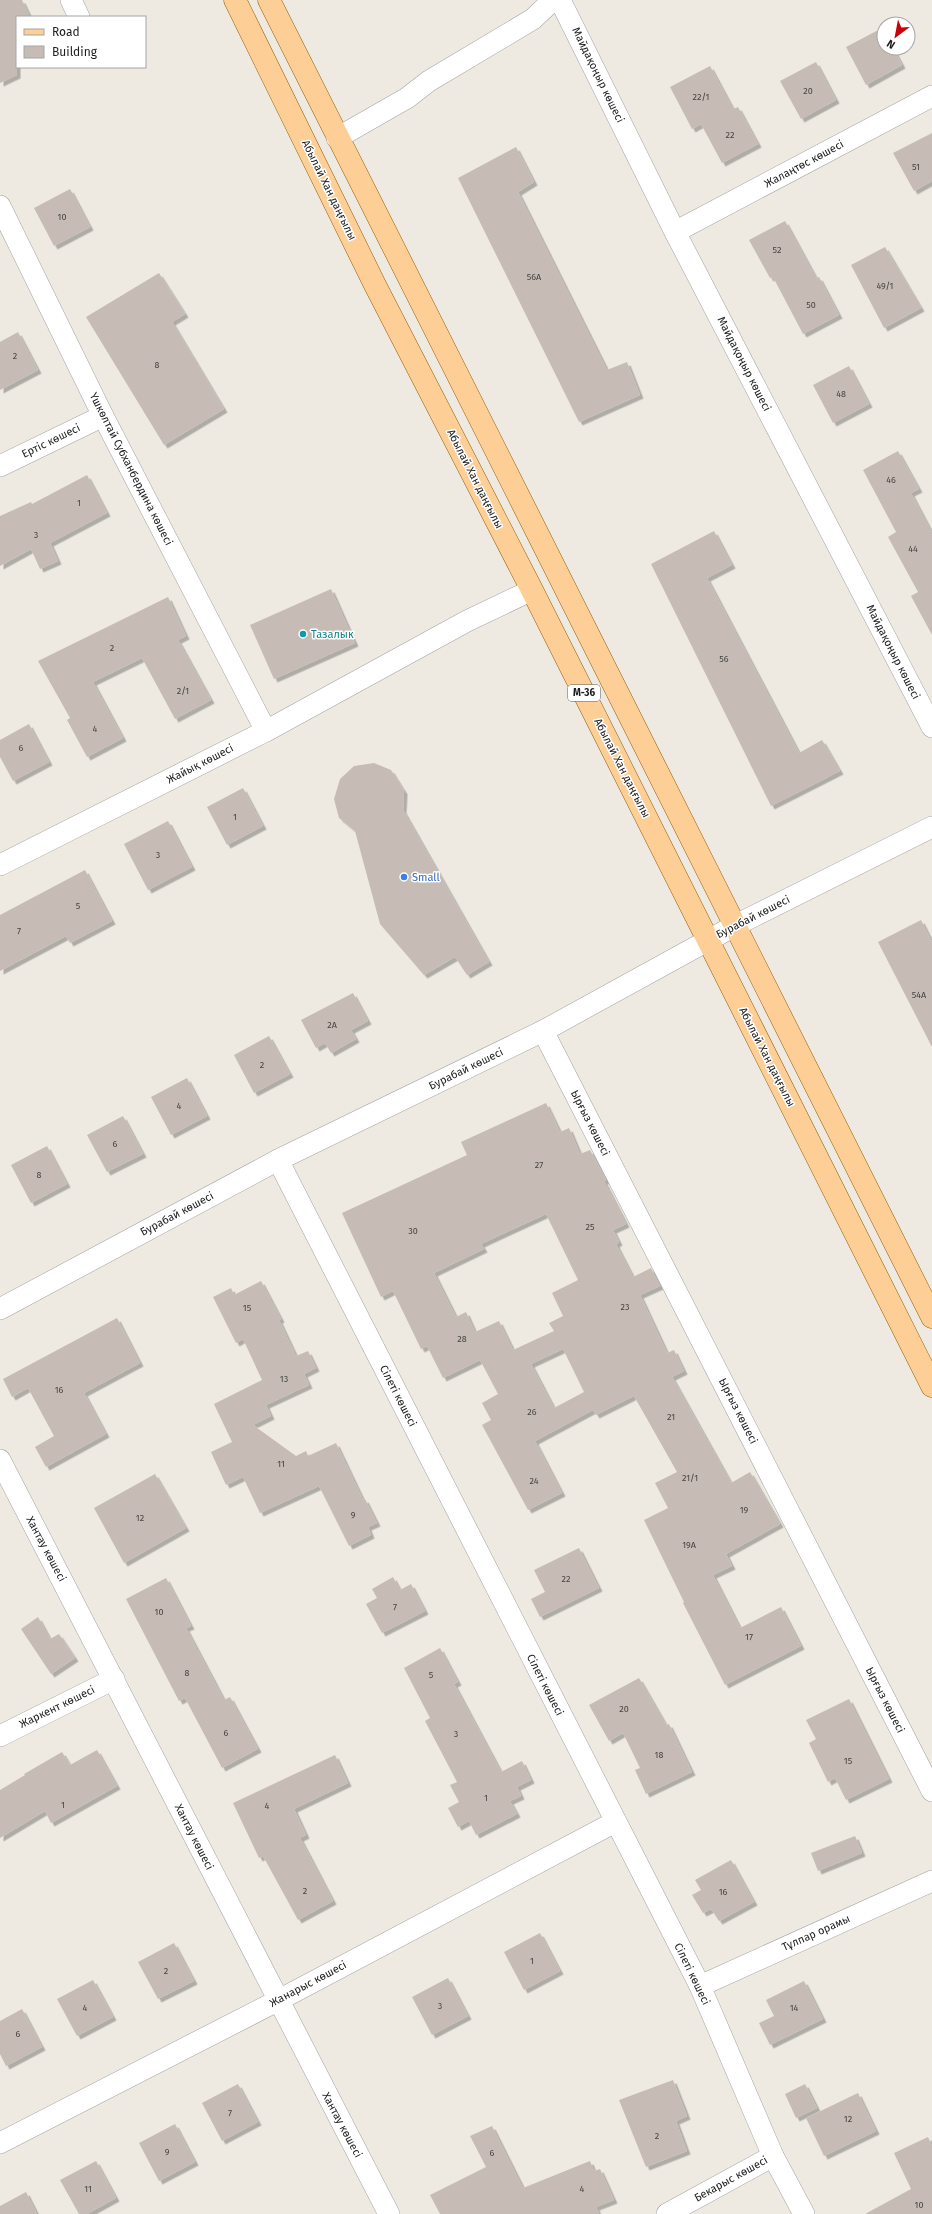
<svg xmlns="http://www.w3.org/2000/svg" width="932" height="2214" viewBox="0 0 932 2214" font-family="'Fira Sans',sans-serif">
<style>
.building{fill:#c6bcb5;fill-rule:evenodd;filter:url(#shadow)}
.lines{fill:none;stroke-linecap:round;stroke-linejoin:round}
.minor-casing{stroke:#a4a4a4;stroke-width:22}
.primary-casing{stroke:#955f00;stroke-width:23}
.minor{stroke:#fff;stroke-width:21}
.primary{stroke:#fece97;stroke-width:22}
.culture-dot{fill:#0f9aa8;stroke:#fff;stroke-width:1.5}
.shop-dot{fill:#3f7fe0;stroke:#fff;stroke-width:1.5}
.labels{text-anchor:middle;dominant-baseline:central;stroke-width:3;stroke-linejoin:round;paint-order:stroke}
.number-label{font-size:9px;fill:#474543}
.shield{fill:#fff;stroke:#616161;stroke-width:1}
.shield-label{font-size:10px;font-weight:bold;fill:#1d1d1d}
.street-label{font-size:11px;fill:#1d1d1d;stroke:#fff}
.culture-label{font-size:11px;fill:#0d838f;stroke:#fff;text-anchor:start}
.shop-label{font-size:11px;fill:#366cbe;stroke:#fff;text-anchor:start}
</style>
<defs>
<filter id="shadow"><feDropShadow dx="3.5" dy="3.5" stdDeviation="0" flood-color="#0004"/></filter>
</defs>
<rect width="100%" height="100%" fill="#eeeae2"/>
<g class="building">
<path d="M 0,0 L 22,0 L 30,17 L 17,17 L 17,75 L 0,83 Z"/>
<path d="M 884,27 L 884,48 L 893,48 L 902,65 L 866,85 L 846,47 Z"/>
<path d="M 816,62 L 836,100 L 801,119 L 780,81 Z"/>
<path d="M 710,66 L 733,109 L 738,107 L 758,144 L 722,163 L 701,124 L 692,129 L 670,87 Z"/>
<path d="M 932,133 L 932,181 L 914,191 L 893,153 Z"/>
<path d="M 516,147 L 534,182 L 518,192 L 607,370 L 627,362 L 640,395 L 579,422 L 458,178 Z"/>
<path d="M 70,189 L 90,227 L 54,246 L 34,208 Z"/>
<path d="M 785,221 L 816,278 L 819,277 L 839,315 L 803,334 L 773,277 L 770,278 L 749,240 Z"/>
<path d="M 885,247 L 921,308 L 884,328 L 851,265 Z"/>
<path d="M 159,273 L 185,314 L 172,322 L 224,409 L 164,445 L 86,317 Z"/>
<path d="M 18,332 L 38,370 L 0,390 L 0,342 Z"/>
<path d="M 849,366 L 869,404 L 833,423 L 813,385 Z"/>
<path d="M 898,451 L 919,489 L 911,493 L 932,533 L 932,635 L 911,596 L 918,592 L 888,537 L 896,532 L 863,470 Z"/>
<path d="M 87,475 L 107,513 L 50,543 L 58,561 L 40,569 L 31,549 L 0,566 L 0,516 L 31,502 L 32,504 Z"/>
<path d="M 714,531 L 732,565 L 707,578 L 799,753 L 822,740 L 840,771 L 771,806 L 651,564 Z"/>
<path d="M 331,589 L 355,643 L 274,679 L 250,625 Z"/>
<path d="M 168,597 L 186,636 L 178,640 L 211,700 L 175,719 L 142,658 L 93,682 L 123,738 L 87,757 L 67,720 L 70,718 L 38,661 Z"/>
<path d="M 29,724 L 49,762 L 13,781 L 0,757 L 0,740 Z"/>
<path d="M 374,763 L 391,770 L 404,791 L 403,810 L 489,962 L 467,975 L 455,957 L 424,975 L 380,924 L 355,831 L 339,818 L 334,799 L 340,779 L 354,766 Z"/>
<path d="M 243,788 L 263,826 L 227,845 L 207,807 Z"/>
<path d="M 168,821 L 192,867 L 148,890 L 124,844 Z"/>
<path d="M 85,870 L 112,921 L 70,943 L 66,936 L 0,971 L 0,915 Z"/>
<path d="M 921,920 L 932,942 L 932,1047 L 878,942 Z"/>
<path d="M 353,993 L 368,1021 L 351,1030 L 356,1039 L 331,1053 L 325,1043 L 316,1048 L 301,1020 Z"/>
<path d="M 269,1036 L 290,1074 L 254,1093 L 234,1055 Z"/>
<path d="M 187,1078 L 207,1116 L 171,1135 L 151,1097 Z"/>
<path d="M 546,1103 L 560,1132 L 569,1128 L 580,1154 L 590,1150 L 606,1180 L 604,1181 L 626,1224 L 613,1230 L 619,1242 L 616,1244 L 633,1277 L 651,1268 L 660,1286 L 640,1295 L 667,1353 L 674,1350 L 684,1371 L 672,1377 L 731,1483 L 750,1472 L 780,1524 L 726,1554 L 732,1566 L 713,1575 L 740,1628 L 781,1607 L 801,1646 L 725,1685 L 683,1603 L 684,1602 L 644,1520 L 668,1508 L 655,1483 L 677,1472 L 634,1396 L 596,1415 L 593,1410 L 535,1441 L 562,1493 L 528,1510 L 482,1425 L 491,1420 L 482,1403 L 498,1394 L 480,1360 L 443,1378 L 427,1346 L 421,1349 L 393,1291 L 381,1297 L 342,1213 L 467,1155 L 461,1142 ZM 546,1214 L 578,1280 L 552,1293 L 563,1316 L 549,1323 L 554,1331 L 513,1350 L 499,1321 L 475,1332 L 466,1312 L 456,1317 L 434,1273 L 484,1249 L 481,1244 ZM 563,1349 L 584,1392 L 554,1408 L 531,1364 Z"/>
<path d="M 123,1116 L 143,1154 L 107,1172 L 87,1135 Z"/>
<path d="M 47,1146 L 67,1184 L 31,1203 L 11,1165 Z"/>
<path d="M 261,1281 L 281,1319 L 279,1320 L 296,1356 L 308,1351 L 316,1368 L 304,1374 L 309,1385 L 266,1405 L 271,1416 L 253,1425 L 296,1456 L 306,1451 L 308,1456 L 336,1443 L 363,1500 L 365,1499 L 377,1523 L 368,1527 L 371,1535 L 349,1546 L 319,1486 L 260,1513 L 243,1477 L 226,1485 L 211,1452 L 232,1442 L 214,1404 L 262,1380 L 243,1339 L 236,1343 L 213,1297 L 231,1288 L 234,1295 Z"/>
<path d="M 117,1318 L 140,1363 L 84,1393 L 106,1434 L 46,1467 L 35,1447 L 54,1436 L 28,1388 L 12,1397 L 3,1379 Z"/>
<path d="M 155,1474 L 186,1528 L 124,1563 L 94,1508 Z"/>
<path d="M 579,1548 L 599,1588 L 540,1617 L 531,1599 L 545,1592 L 534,1570 Z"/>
<path d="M 393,1577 L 400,1590 L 411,1584 L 425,1611 L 382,1633 L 366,1604 L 377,1598 L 372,1589 Z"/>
<path d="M 166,1578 L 191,1626 L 186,1628 L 224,1700 L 230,1697 L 258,1749 L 222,1768 L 185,1698 L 179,1701 L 126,1599 Z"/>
<path d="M 38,1617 L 50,1639 L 59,1634 L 75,1658 L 51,1674 L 21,1629 Z"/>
<path d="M 440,1648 L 458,1682 L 454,1684 L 501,1772 L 522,1761 L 531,1780 L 517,1787 L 521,1796 L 510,1801 L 517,1814 L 476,1835 L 469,1821 L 458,1827 L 448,1808 L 459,1802 L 450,1785 L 457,1782 L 425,1721 L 430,1718 L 404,1668 Z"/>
<path d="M 639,1678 L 666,1725 L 669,1724 L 692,1772 L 646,1794 L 635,1770 L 640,1768 L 623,1733 L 609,1741 L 589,1705 Z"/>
<path d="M 849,1699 L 889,1779 L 846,1800 L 835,1778 L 828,1782 L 809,1743 L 816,1739 L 806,1720 Z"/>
<path d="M 97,1750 L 117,1786 L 51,1823 L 45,1811 L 0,1838 L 0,1790 L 25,1775 L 24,1774 L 62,1752 L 70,1765 Z"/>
<path d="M 335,1755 L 348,1783 L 294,1809 L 306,1835 L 300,1838 L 333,1901 L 298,1920 L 263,1856 L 259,1858 L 233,1803 Z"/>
<path d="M 855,1836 L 862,1853 L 818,1871 L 811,1853 Z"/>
<path d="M 731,1860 L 754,1902 L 719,1921 L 711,1909 L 703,1913 L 692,1895 L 701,1890 L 695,1880 Z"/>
<path d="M 540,1933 L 560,1971 L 524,1990 L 504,1952 Z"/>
<path d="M 174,1943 L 194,1981 L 158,1999 L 138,1962 Z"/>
<path d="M 448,1978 L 468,2016 L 432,2035 L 412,1997 Z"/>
<path d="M 93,1980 L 113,2017 L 77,2036 L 57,1999 Z"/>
<path d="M 804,1981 L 823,2019 L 770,2045 L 759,2023 L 774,2016 L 766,2000 Z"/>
<path d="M 22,2009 L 42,2047 L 6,2066 L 0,2054 L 0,2021 Z"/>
<path d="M 673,2080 L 687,2116 L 676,2121 L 687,2151 L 646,2167 L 619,2100 Z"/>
<path d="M 238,2084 L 258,2122 L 222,2141 L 202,2103 Z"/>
<path d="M 805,2084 L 817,2108 L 796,2118 L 785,2094 Z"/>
<path d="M 858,2093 L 876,2131 L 824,2156 L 806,2118 Z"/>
<path d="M 175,2124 L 195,2162 L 159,2181 L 139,2143 Z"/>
<path d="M 492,2126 L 523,2188 L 590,2161 L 594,2171 L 600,2169 L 614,2200 L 596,2207 L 599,2214 L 440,2214 L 430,2195 L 486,2167 L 470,2136 Z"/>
<path d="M 928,2137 L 932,2146 L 932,2214 L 865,2214 L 911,2189 L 894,2153 Z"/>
<path d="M 96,2161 L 116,2198 L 87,2214 L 79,2214 L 60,2180 Z"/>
<path d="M 26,2192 L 37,2214 L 0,2214 L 0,2206 Z"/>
</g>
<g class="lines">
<defs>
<g id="minor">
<path d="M 71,0 L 79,17"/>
<path d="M 560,0 L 675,232 L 932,727"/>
<path d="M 337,138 L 407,98 L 429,81 L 533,19 L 553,0"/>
<path d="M 0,206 L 103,416 L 266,731"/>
<path d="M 675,232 L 932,96"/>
<path d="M 0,466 L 103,416"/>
<path d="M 0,865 L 266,731 L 467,621 L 532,590"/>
<path d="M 543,1031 L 932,1791"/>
<path d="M 278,1160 L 700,1986 L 773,2156 L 804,2214"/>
<path d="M 0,1309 L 278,1160 L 543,1031 L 736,925 L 932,827"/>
<path d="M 0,1460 L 389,2214"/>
<path d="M 0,1736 L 114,1679"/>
<path d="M 700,1986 L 932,1881"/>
<path d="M 0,2143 L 277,2001 L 615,1822"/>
<path d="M 667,2214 L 773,2156"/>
</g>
<g id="primary">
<path d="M 235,0 L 375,285 L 532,590 L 932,1386"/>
<path d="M 269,0 L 932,1317"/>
</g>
</defs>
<use href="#minor" class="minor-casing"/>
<use href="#primary" class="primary-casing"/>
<use href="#minor" class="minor"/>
<use href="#primary" class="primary"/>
</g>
<circle class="culture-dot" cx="303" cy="634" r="4"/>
<circle class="shop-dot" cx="404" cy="877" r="4"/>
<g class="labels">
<g class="number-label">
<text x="808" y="91">20</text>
<text x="701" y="97">22/1</text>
<text x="730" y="135">22</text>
<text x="916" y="167">51</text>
<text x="62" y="217">10</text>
<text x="777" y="250">52</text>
<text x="534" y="277">56А</text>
<text x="885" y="286">49/1</text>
<text x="811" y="305">50</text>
<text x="15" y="356">2</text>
<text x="157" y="365">8</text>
<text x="841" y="394">48</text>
<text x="891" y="480">46</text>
<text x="79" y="503">1</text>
<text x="36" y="535">3</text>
<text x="913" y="549">44</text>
<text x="112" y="648">2</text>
<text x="724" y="659">56</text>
<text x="183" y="691">2/1</text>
<text x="95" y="729">4</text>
<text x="21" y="748">6</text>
<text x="235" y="817">1</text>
<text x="158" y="855">3</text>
<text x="78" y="906">5</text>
<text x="19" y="931">7</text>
<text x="919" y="995">54А</text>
<text x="332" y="1025">2А</text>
<text x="262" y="1065">2</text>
<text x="179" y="1106">4</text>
<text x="115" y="1144">6</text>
<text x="539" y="1165">27</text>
<text x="39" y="1175">8</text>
<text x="590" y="1227">25</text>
<text x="413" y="1231">30</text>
<text x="625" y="1307">23</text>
<text x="247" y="1308">15</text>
<text x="462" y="1339">28</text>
<text x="284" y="1379">13</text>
<text x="59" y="1390">16</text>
<text x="532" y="1412">26</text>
<text x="671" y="1417">21</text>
<text x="281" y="1464">11</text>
<text x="690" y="1478">21/1</text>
<text x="534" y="1481">24</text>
<text x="744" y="1510">19</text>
<text x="353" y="1515">9</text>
<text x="140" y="1518">12</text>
<text x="689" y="1545">19А</text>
<text x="566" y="1579">22</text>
<text x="395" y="1607">7</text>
<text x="159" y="1612">10</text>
<text x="749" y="1637">17</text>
<text x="187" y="1673">8</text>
<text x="431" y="1675">5</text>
<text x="624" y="1709">20</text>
<text x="226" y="1733">6</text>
<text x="456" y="1734">3</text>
<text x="659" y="1755">18</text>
<text x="848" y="1761">15</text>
<text x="486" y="1798">1</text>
<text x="63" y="1805">1</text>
<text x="267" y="1806">4</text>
<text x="305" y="1891">2</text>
<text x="723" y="1892">16</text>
<text x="532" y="1961">1</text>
<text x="166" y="1971">2</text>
<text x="440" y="2006">3</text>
<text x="85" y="2008">4</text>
<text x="794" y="2008">14</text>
<text x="18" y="2034">6</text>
<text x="230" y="2113">7</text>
<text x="848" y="2119">12</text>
<text x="657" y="2136">2</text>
<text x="167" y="2152">9</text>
<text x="492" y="2153">6</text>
<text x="88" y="2189">11</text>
<text x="582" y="2189">4</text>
<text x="919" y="2205">10</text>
</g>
<rect class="shield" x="568" y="685" width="32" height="16" rx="3"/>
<g class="shield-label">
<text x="584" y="693">M-36</text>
</g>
<g class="street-label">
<text transform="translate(598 75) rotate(64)">Майдақоңыр көшесі</text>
<text transform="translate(804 164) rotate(-28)">Жалаңтөс көшесі</text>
<text transform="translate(329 190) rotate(64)">Абылай Хан даңғылы</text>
<text transform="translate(744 364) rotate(63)">Майдақоңыр көшесі</text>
<text transform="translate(51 441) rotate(-26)">Ертіс көшесі</text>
<text transform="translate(131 469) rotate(63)">Үшкөлтай Субханбердина көшесі</text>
<text transform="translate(475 479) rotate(63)">Абылай Хан даңғылы</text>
<text transform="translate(893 652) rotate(63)">Майдақоңыр көшесі</text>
<text transform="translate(200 764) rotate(-27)">Жайық көшесі</text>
<text transform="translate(622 768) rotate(63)">Абылай Хан даңғылы</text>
<text transform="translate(753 917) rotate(-27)">Бурабай көшесі</text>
<text transform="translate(767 1057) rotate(63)">Абылай Хан даңғылы</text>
<text transform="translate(466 1069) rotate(-26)">Бурабай көшесі</text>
<text transform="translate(590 1123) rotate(63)">Ырғыз көшесі</text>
<text transform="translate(177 1214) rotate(-28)">Бурабай көшесі</text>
<text transform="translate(398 1396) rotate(63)">Сілеті көшесі</text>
<text transform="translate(738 1411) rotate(63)">Ырғыз көшесі</text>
<text transform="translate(46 1549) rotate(62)">Хантау көшесі</text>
<text transform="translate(545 1685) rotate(63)">Сілеті көшесі</text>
<text transform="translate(885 1700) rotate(63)">Ырғыз көшесі</text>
<text transform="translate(57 1707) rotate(-26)">Жаркент көшесі</text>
<text transform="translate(194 1837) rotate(63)">Хантау көшесі</text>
<text transform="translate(816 1933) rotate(-24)">Тұлпар орамы</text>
<text transform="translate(692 1974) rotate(64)">Сілеті көшесі</text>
<text transform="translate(308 1984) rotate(-28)">Жанарыс көшесі</text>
<text transform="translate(342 2125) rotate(62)">Хантау көшесі</text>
<text transform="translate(731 2179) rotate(-29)">Бекарыс көшесі</text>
</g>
<g class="culture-label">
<text x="311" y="634">Тазалык</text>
</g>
<g class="shop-label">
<text x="412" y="877">Small</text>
</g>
</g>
<rect x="16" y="16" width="130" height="52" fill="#ffffff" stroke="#a5a5a5"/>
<rect x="24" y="29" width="20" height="6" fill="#fece97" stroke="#a5a5a5"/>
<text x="52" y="36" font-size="12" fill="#1d1d1d">Road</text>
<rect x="24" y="46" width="20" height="12" fill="#c6bcb5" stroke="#a5a5a5"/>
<text x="52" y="56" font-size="12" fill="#1d1d1d">Building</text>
<g transform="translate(896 36) rotate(212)"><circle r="19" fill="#ffffff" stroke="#a5a5a5"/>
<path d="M0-3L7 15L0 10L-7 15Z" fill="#c90007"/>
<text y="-6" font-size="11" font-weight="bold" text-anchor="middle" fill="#1d1d1d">N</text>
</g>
</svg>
